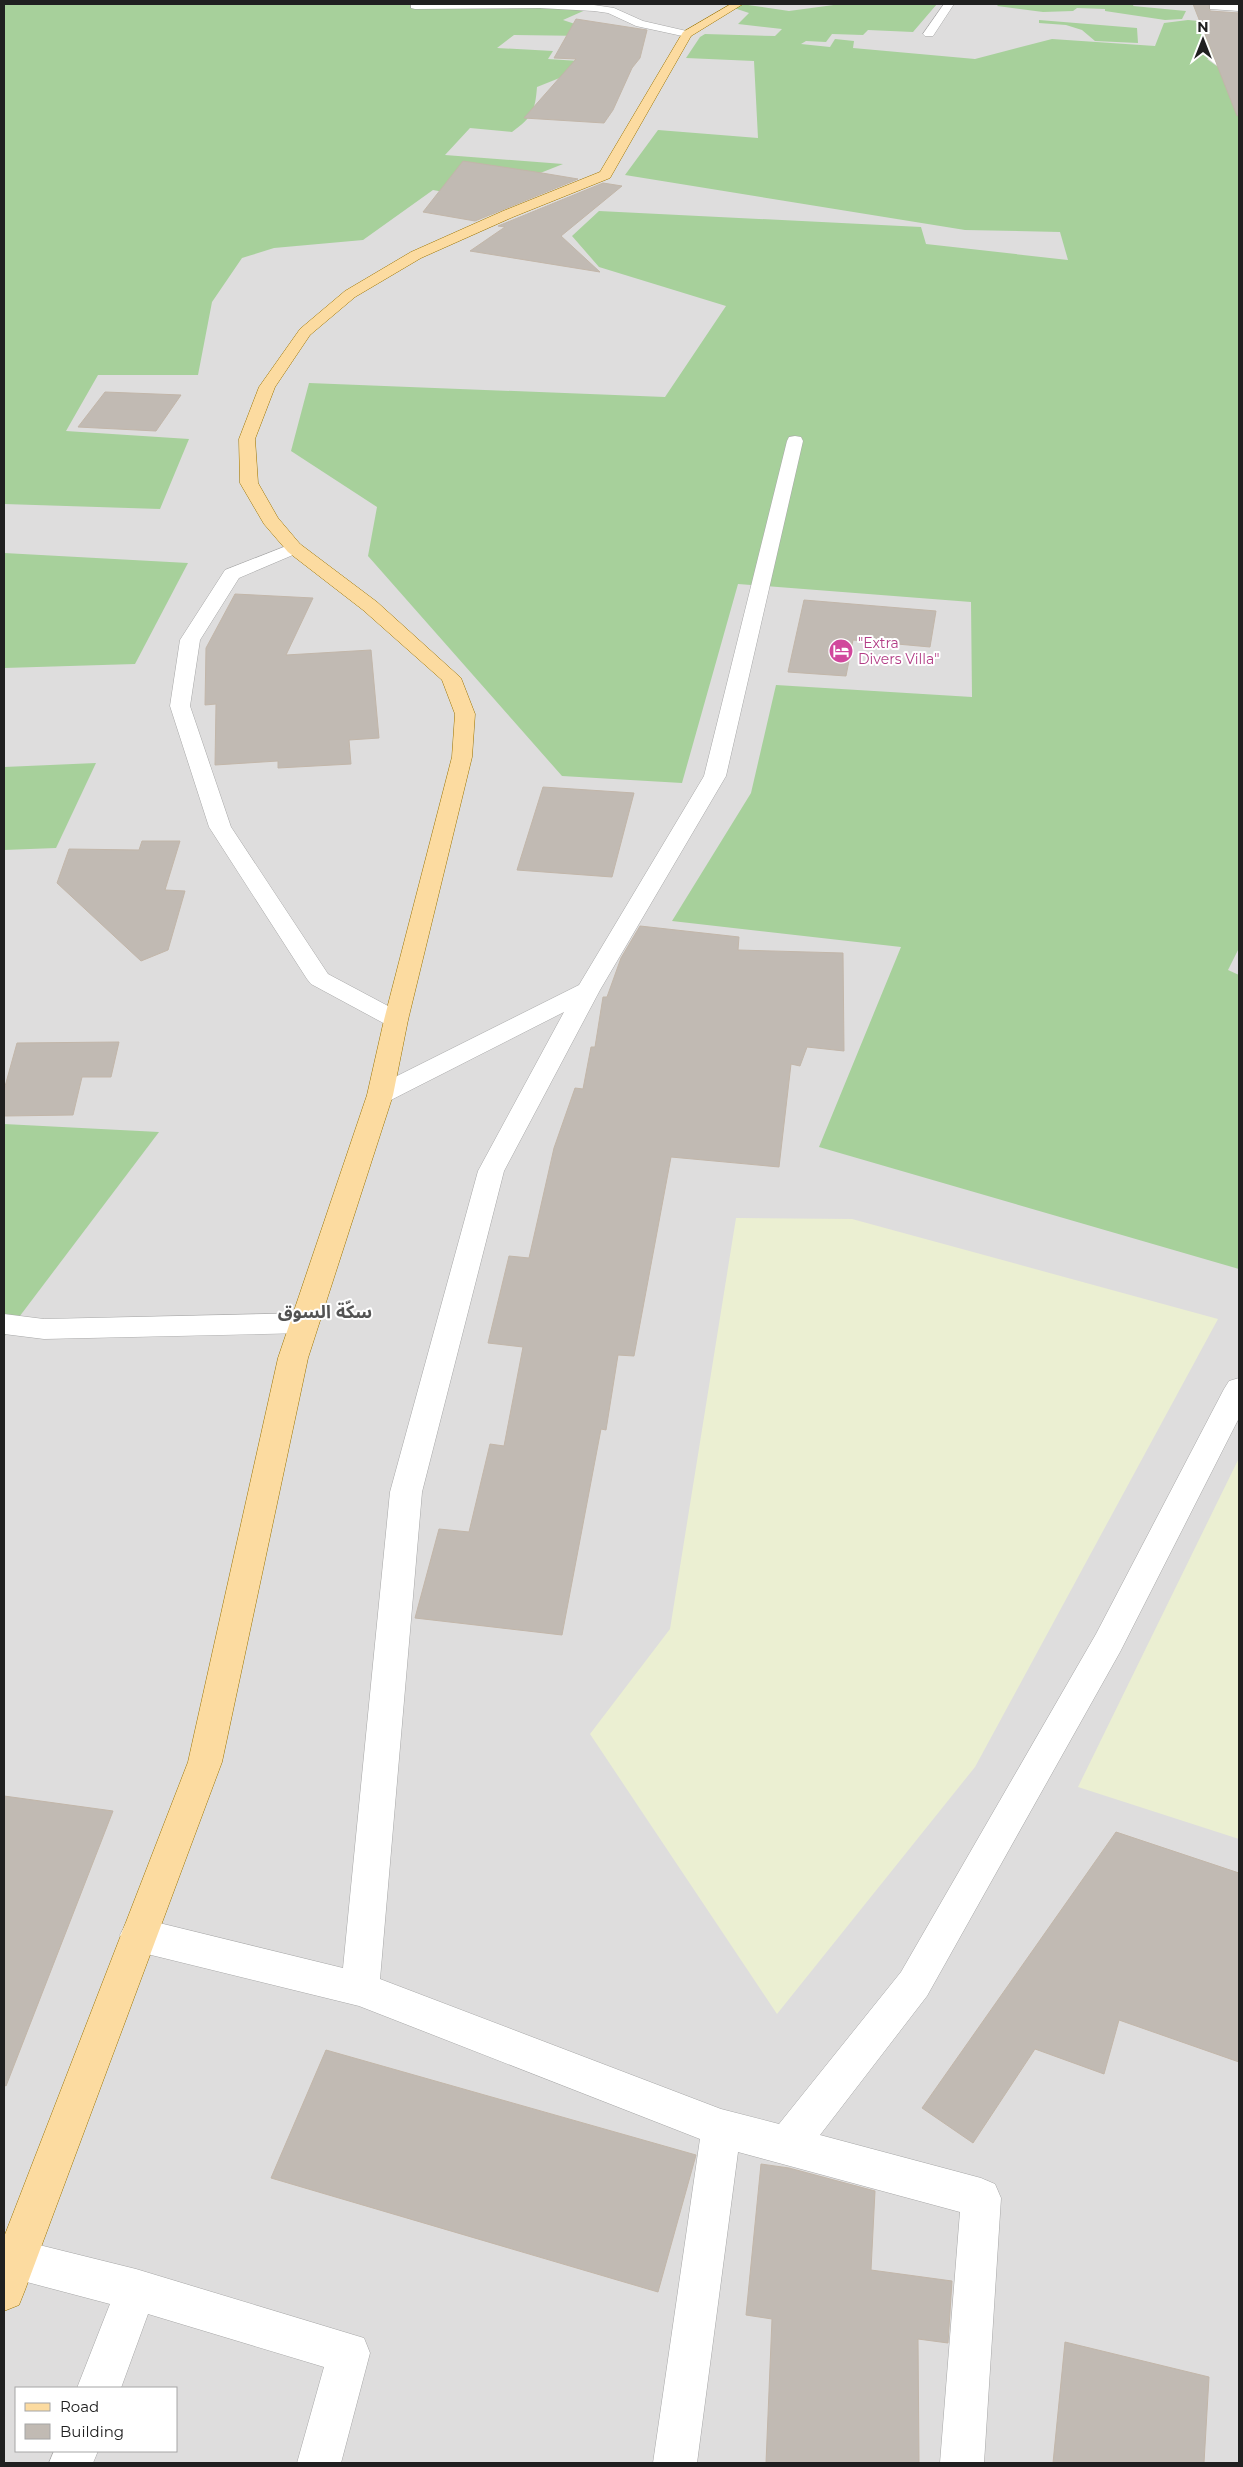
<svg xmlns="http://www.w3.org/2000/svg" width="1243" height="2467" viewBox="0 0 1243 2467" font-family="Montserrat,'Noto Sans Arabic',sans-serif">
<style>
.residential{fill:#dedddd;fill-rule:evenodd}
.farmland{fill:#ebefd2}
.forest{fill:#a7d09b}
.building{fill:#c1bab3;stroke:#c2b6a9}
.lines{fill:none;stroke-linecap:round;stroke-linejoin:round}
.minor-casing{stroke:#a7a7a7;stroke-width:1}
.major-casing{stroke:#9c7400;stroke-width:1}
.minor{fill:#fff;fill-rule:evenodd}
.major{fill:#fcdba0;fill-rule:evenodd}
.labels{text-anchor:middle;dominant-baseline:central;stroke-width:4;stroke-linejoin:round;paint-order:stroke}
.far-hotel-label{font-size:14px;fill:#b23c85;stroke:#fff;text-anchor:start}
.neighbourhood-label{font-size:18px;font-weight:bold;fill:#535353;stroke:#fff}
</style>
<rect width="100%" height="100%" fill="#f1eee6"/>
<path class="residential" d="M 4,4 L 1239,4 L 1239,2463 L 4,2463 ZM 16,2388 L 176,2388 L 176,2451 L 16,2451 Z"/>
<g class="farmland">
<path d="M 736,1218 L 852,1219 L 1218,1319 L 975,1767 L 777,2014 L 590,1734 L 670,1629 Z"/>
<path d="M 1239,1458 L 1239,1839 L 1078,1787 Z"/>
</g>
<g class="forest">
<path d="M 4,4 L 599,4 L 563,20 L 578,25 L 588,36 L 514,35 L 497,48 L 553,51 L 548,59 L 579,61 L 567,75 L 537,87 C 535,112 532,117 512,132 L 470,128 L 445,155 L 563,164 L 477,198 L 433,190 L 363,240 L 274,248 L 242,258 L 212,302 L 198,375 L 98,375 L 66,431 L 189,439 L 160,509 L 4,504 Z"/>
<path d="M 741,4 L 789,11 L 841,4 L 937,4 L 913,32 L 868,30 L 863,35 L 832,34 L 826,42 L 806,41 L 801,44 L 830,47 L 835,39 L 854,41 L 853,48 L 975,59 L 1052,39 L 1155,46 L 1164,23 L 1188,20 L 1239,25 L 1239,43 L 1235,44 L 1226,55 L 1207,59 L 1239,82 L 1239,948 L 1228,970 L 1239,975 L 1239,1269 L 819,1147 L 901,947 L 672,921 L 751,793 L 776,685 L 972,697 L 971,602 L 738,584 L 682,783 L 562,776 L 368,556 L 377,507 L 291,451 L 309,383 L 665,397 L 726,306 L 599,267 L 572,236 L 599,211 L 921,227 L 926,244 L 1068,260 L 1060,232 L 965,230 L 625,175 L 658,130 L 758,138 L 754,61 L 686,58 L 700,37 L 705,34 L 775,36 L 782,29 L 738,24 L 749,13 L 734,8 Z"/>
<path d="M 999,4 L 1134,4 L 1133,6 L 1186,11 L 1182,19 L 1165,20 L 1105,11 L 1105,9 L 1077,8 L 1073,11 L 1043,12 L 997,6 Z"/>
<path d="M 1039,20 L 1137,28 L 1138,43 L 1095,41 L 1082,30 L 1066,25 L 1039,23 Z"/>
<path d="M 4,553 L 188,563 L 135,664 L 4,668 Z"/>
<path d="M 96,763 L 56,848 L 4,850 L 4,767 Z"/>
<path d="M 4,1124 L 159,1132 L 4,1337 Z"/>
</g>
<g class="building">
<path d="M 1193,4 L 1209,4 L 1210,11 L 1239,13 L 1239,115 L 1237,116 Z"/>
<path d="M 576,19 L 647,30 L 640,58 L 632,68 L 613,110 L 604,123 L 524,118 L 576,59 L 554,58 Z"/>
<path d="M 463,161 L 536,172 L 578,179 L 475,221 L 423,212 Z"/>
<path d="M 603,183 L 622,186 L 561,236 L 600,272 L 470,251 L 505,227 L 498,226 Z"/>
<path d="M 105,392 L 181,395 L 156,431 L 78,427 Z"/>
<path d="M 235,594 L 313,598 L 286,655 L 371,650 L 379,738 L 349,740 L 351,764 L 278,768 L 278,761 L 215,765 L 216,704 L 205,705 L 206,648 Z"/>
<path d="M 804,600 L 936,611 L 930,647 L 853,640 L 846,676 L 788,672 Z"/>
<path d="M 543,787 L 634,793 L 612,877 L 517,870 Z"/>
<path d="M 142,841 L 180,841 L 165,890 L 185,891 L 168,950 L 141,961 L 57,883 L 69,849 L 139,850 Z"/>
<path d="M 640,926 L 739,937 L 738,950 L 843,953 L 844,1051 L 807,1047 L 800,1066 L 791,1064 L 779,1167 L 671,1157 L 634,1356 L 618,1355 L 606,1430 L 601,1429 L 562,1635 L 415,1618 L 439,1529 L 469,1532 L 490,1444 L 504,1446 L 523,1347 L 488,1343 L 509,1256 L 529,1258 L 554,1148 L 575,1088 L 583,1089 L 591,1047 L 595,1047 L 603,997 L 607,997 L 621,958 Z"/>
<path d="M 119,1042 L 111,1077 L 82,1077 L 73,1115 L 4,1116 L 4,1090 L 17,1043 Z"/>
<path d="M 4,1796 L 113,1811 L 6,2086 L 4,2085 Z"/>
<path d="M 1116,1832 L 1239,1873 L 1239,2062 L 1119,2020 L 1104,2074 L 1035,2049 L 973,2143 L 922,2108 Z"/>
<path d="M 326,2050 L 696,2155 L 658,2292 L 271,2178 Z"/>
<path d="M 761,2164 L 789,2168 L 875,2191 L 871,2270 L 952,2281 L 948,2343 L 918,2339 L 919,2463 L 766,2463 L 772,2319 L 746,2315 Z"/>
<path d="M 1065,2342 L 1209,2377 L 1204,2463 L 1053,2463 Z"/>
</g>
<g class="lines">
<defs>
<g id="minor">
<path d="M 411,4 L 594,5 L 614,8 L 643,21 L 691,32 L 693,34 L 687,37 L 636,26 L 608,13 L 594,11 L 540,8 L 415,9 L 411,8 Z"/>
<path d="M 944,4 L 954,4 L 933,36 L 925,36 L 923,34 Z"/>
<path d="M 1214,4 L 1239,5 L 1239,11 L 1210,9 L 1210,5 Z"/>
<path d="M 795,436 L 801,437 L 803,441 L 726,776 L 600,990 L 504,1171 L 422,1492 L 380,1979 L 721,2109 L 779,2124 L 901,1972 L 1096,1634 L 1224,1389 L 1229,1381 L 1239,1378 L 1239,1418 L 1120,1652 L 927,1996 L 820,2135 L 981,2178 L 995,2184 L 1001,2198 L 984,2463 L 940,2463 L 960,2212 L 738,2152 L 697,2463 L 653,2463 L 700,2139 L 359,2006 L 139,1952 L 126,1947 L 120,1935 L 126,1923 L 139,1918 L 343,1968 L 390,1492 L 478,1171 L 564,1012 L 389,1101 L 380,1103 L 371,1101 L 367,1095 L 371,1089 L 579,985 L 704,776 L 787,441 L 789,437 Z"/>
<path d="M 294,543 L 300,544 L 303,548 L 300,552 L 239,578 L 200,640 L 190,706 L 231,827 L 328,974 L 405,1015 L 408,1020 L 405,1025 L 396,1027 L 387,1025 L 311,984 L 307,979 L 209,827 L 170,706 L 180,640 L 225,570 Z"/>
<path d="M 305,1313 L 315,1316 L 319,1323 L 315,1330 L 305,1333 L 44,1339 L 4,1334 L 4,1314 L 44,1319 Z"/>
<path d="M 15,2239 L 136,2269 L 364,2338 L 370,2353 L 341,2463 L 297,2463 L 324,2367 L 148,2314 L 121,2388 L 77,2388 L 110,2304 L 4,2276 L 4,2244 Z"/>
<path d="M 54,2451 L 98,2451 L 93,2463 L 49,2463 Z"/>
</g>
<path id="major" d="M 731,4 L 743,4 L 691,36 L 610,178 L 513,217 L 421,258 L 355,297 L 310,335 L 275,387 L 255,439 L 258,483 L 278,518 L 300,544 L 377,602 L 461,678 L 475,714 L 472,757 L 408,1020 L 393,1095 L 308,1358 L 222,1762 L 25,2290 L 19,2305 L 4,2311 L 4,2237 L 188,1762 L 278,1358 L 367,1095 L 384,1020 L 452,757 L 455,714 L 442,680 L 363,610 L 288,552 L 264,524 L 240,483 L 239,439 L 259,387 L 300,329 L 345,291 L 411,252 L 503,211 L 600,172 L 683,32 Z"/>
</defs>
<use href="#minor" class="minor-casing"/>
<use href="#major" class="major-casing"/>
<use href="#minor" class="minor"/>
<use href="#major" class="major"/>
</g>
<defs>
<symbol id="hotel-disc" viewBox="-11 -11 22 22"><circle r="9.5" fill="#d1479c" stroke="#fff"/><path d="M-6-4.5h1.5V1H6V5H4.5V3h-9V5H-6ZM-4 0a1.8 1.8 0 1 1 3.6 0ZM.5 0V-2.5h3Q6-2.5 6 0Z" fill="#fff"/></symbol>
</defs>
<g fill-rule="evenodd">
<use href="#hotel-disc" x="827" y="637" width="28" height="28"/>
</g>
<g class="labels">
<g class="far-hotel-label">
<text x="858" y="643">"Extra<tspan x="858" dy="16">Divers Villa"</tspan></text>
</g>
<g class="neighbourhood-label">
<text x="325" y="1312">سكّة السوق</text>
</g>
</g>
<rect width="1243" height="2467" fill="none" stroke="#202020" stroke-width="10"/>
<rect x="15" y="2387" width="162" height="65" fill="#ffffff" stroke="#a6a6a6"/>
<rect x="25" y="2403" width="25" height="8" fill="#fcdba0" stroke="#a6a6a6"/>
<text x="60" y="2412" font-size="15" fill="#202020">Road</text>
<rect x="25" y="2424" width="25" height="15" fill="#c1bab3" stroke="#a6a6a6"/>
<text x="60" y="2437" font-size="15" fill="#202020">Building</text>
<g transform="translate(1203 40)" stroke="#ffffff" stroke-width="4" paint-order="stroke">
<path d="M0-4L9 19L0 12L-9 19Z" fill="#202020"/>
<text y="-8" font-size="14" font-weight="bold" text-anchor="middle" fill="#202020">N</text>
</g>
</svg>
